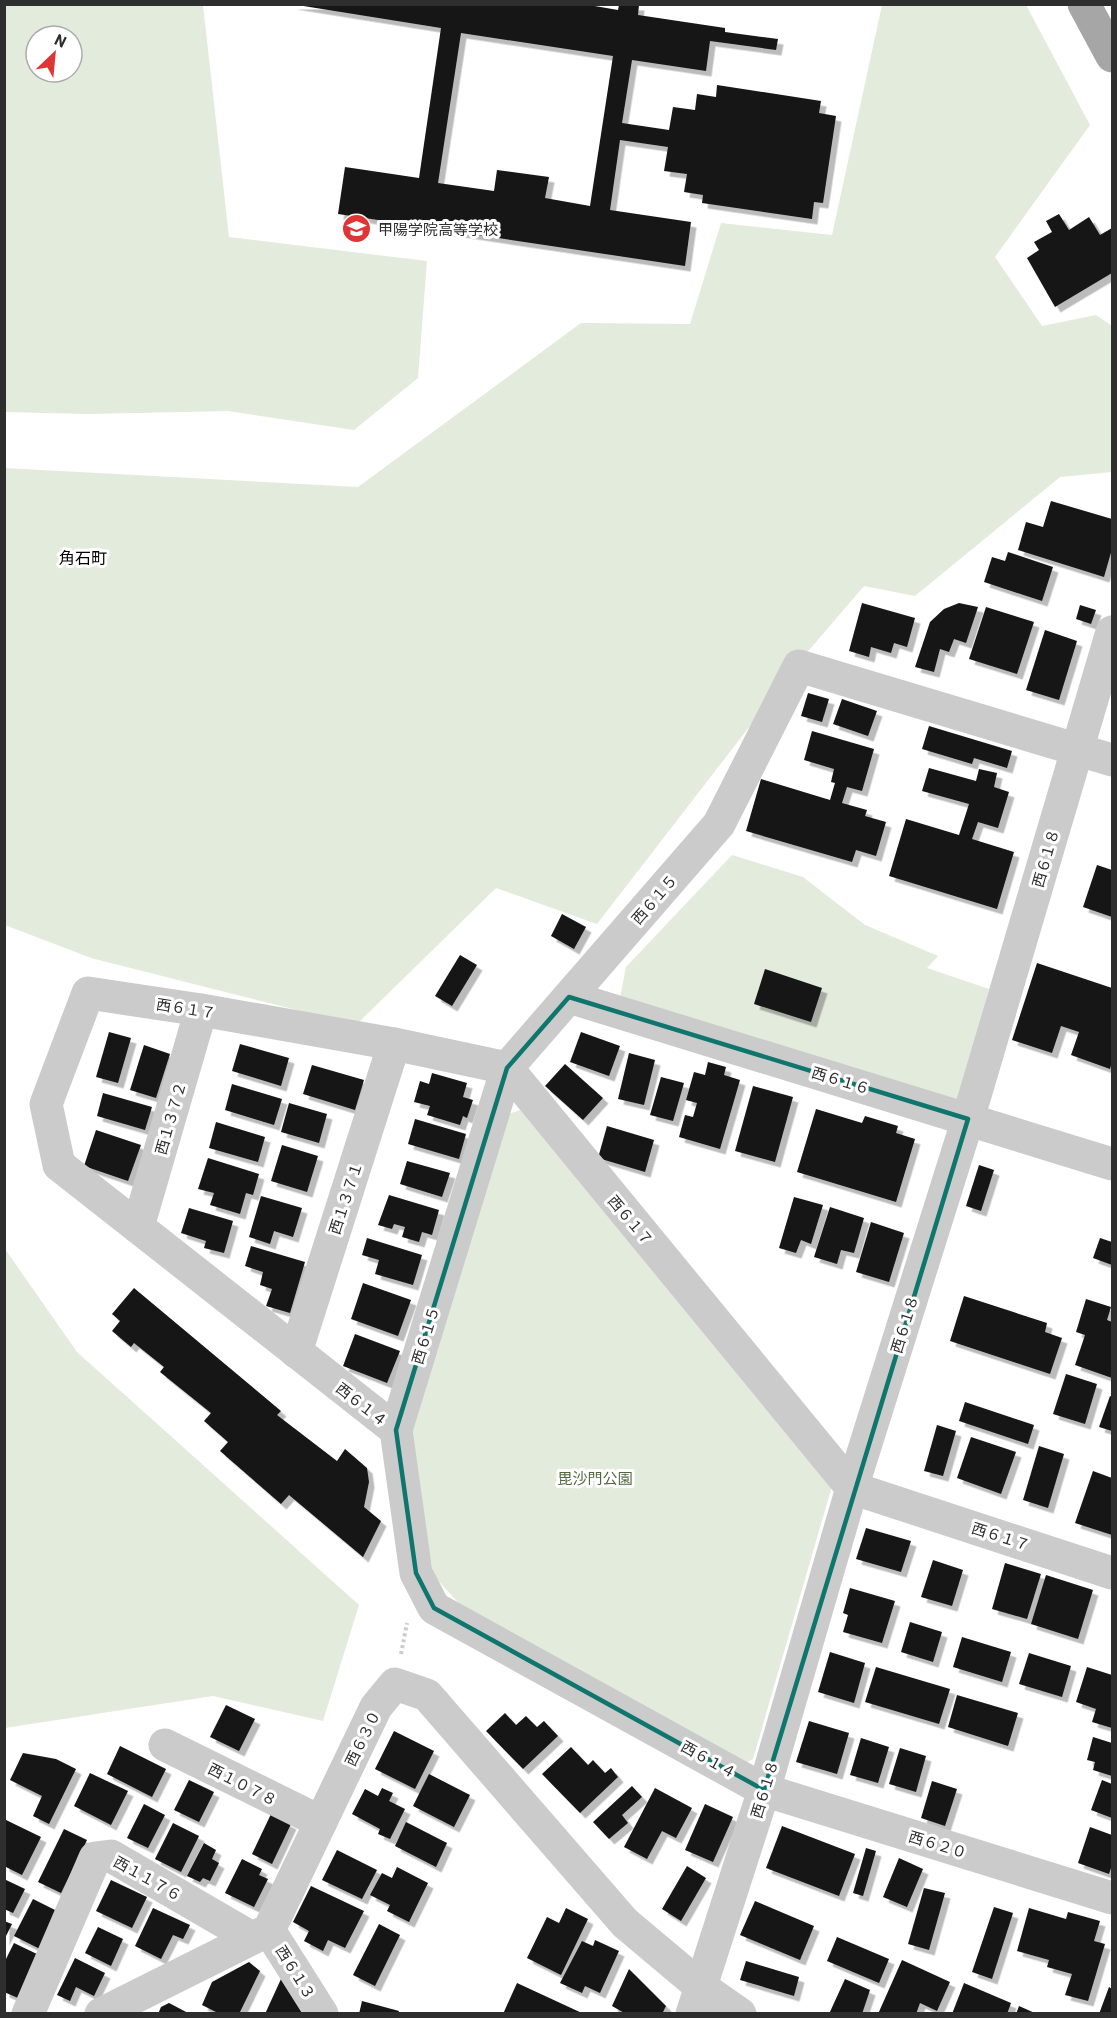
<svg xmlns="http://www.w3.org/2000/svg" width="1117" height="2018" viewBox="0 0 1117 2018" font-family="Barlow,'Noto Sans JP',sans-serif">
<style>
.green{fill:#e3ebdc;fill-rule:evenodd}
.building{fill:#151515;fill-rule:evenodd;filter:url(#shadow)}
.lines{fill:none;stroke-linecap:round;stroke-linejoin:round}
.path{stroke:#cbcbcb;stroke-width:4;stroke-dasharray:3 3;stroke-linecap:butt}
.minor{stroke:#cbcbcb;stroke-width:33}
.major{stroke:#a6a6a6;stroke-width:33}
.marked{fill:none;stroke:#0f766e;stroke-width:4.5;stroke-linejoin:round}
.labels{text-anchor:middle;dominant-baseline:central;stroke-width:6;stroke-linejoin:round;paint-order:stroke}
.poi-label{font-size:15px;fill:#2e2e2e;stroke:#fff;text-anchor:start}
.street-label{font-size:15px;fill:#2e2e2e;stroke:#fff}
.park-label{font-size:15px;fill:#4f693d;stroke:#fff}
.neighbourhood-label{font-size:16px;fill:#000;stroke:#fff}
</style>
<defs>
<filter id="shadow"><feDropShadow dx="5.5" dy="5.5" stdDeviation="0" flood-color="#0004"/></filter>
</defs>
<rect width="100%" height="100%" fill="#fff"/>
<g class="green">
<path d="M 5,4 L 203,5 L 229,237 L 427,261 L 418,378 L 354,430 L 228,411 L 88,414 L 5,412 ZM 36,36 L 72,36 L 72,72 L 36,72 Z"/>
<path d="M 882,5 L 1026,5 L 1090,125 L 995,257 L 1042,326 L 1096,315 L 1112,326 L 1112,472 L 1060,477 L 915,596 L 864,586 L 804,656 L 597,924 L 496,888 L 356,1025 L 91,958 L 5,925 L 4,468 L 358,487 L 581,323 L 690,324 L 721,223 L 832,235 Z"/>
<path d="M 732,855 L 803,877 L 865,925 L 938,956 L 927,968 L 989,989 L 960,1101 L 620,998 L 626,967 Z"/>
<path d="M 520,1110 L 832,1486 L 753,1759 L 740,1766 L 464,1609 L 434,1576 L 406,1438 L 503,1116 Z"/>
<path d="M 5,1249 L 77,1352 L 359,1605 L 323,1721 L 213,1696 L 5,1728 Z"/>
</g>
<g class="building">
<path d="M 291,4 L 583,4 L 618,10 L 619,5 L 639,5 L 638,15 L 725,28 L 725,32 L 778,39 L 776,50 L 710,41 L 706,71 L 632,60 L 622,123 L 669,130 L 673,107 L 695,110 L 697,94 L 716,97 L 717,85 L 821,101 L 819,113 L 836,116 L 823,203 L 814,202 L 812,219 L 702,203 L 703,195 L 684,192 L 687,174 L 664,171 L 668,147 L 620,140 L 610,210 L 691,222 L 685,266 L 338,214 L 345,167 L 419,178 L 441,28 ZM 461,33 L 613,56 L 590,206 L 545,198 L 549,177 L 497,170 L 494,191 L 438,183 Z"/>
<path d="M 1059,214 L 1069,230 L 1089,217 L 1100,235 L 1112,228 L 1112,273 L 1055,307 L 1027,258 L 1039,250 L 1034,242 L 1052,232 L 1046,221 Z"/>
<path d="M 1051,501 L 1112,519 L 1112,549 L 1104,577 L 1018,550 L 1026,522 L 1043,527 Z"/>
<path d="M 1008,552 L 1053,567 L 1042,601 L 984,582 L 992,557 L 1005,561 Z"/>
<path d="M 862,603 L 915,618 L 907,647 L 894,643 L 891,653 L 871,647 L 869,657 L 849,651 Z"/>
<path d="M 959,603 L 978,607 L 966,643 L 954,639 L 949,652 L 940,649 L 934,672 L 915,667 L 930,622 L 944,609 Z"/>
<path d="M 1080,605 L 1096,610 L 1091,624 L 1076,619 Z"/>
<path d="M 986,607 L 1034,622 L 1017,674 L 969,659 Z"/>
<path d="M 1045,630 L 1077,641 L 1059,700 L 1026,690 Z"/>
<path d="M 808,693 L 829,699 L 822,722 L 801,716 Z"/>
<path d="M 842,699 L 877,711 L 868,736 L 833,724 Z"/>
<path d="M 929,726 L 1012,751 L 1007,768 L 974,758 L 972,764 L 922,749 Z"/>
<path d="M 812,731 L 874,749 L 862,791 L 847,787 L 842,803 L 867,810 L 865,816 L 886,822 L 876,856 L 856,850 L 852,862 L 746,831 L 761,779 L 830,800 L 835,783 L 831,782 L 834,769 L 804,760 Z"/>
<path d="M 929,768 L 976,781 L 979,769 L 997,773 L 994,787 L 1009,792 L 998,828 L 978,822 L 972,839 L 1014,852 L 997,909 L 889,876 L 906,819 L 959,835 L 969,804 L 922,791 Z"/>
<path d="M 1097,865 L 1112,870 L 1112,917 L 1083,907 Z"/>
<path d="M 562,914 L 586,927 L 574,949 L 551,936 Z"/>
<path d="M 460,955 L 477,965 L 452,1006 L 435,996 Z"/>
<path d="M 1037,963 L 1112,988 L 1112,1062 L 1110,1069 L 1071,1055 L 1079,1032 L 1061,1026 L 1052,1053 L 1012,1040 Z"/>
<path d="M 765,969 L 822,988 L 811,1022 L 754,1004 Z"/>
<path d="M 109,1032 L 131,1038 L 118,1083 L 96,1077 Z"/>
<path d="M 581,1032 L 620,1046 L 609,1076 L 570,1062 Z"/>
<path d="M 240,1044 L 289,1058 L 281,1086 L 232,1071 Z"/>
<path d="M 144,1045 L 170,1054 L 156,1098 L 130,1090 Z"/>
<path d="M 629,1053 L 655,1060 L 644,1105 L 618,1099 Z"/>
<path d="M 708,1062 L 726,1067 L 724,1075 L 740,1080 L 720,1149 L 679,1137 L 685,1115 L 693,1117 L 697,1103 L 686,1100 L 694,1072 L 705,1075 Z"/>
<path d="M 565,1064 L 603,1098 L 583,1120 L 545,1086 Z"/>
<path d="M 312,1065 L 364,1080 L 355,1110 L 303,1094 Z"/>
<path d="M 432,1073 L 467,1083 L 463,1097 L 473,1100 L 467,1118 L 463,1116 L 460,1125 L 427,1115 L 430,1106 L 414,1102 L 420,1081 L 429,1084 Z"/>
<path d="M 661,1077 L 684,1083 L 673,1121 L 650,1115 Z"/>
<path d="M 232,1084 L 282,1099 L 274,1125 L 225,1110 Z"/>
<path d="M 753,1086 L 793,1097 L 775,1162 L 735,1151 Z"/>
<path d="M 103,1093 L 152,1107 L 145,1130 L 97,1116 Z"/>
<path d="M 289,1103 L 327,1114 L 319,1143 L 281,1132 Z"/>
<path d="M 816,1109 L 862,1123 L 865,1116 L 898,1126 L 896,1133 L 915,1139 L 896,1202 L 797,1172 Z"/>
<path d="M 415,1119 L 466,1134 L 459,1159 L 408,1144 Z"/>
<path d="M 216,1122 L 265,1137 L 258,1162 L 209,1148 Z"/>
<path d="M 607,1126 L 654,1140 L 645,1172 L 598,1158 Z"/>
<path d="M 96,1130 L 141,1145 L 128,1181 L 84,1166 Z"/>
<path d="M 282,1145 L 318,1156 L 307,1192 L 271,1181 Z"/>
<path d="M 208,1158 L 259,1174 L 253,1195 L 246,1193 L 240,1214 L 210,1205 L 214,1193 L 198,1189 Z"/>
<path d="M 407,1161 L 450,1173 L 442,1197 L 400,1184 Z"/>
<path d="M 979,1165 L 994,1170 L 981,1211 L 966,1206 Z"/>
<path d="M 389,1195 L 439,1210 L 432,1235 L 422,1232 L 419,1242 L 402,1237 L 405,1227 L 394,1224 L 392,1229 L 378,1225 Z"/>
<path d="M 261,1196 L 302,1208 L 293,1237 L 274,1231 L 270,1244 L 249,1237 Z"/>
<path d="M 794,1197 L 823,1205 L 811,1244 L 801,1240 L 796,1253 L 779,1248 Z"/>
<path d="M 830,1207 L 864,1218 L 854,1253 L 841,1250 L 837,1264 L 814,1257 Z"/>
<path d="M 189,1208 L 233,1221 L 224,1253 L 204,1248 L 206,1241 L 181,1233 Z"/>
<path d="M 871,1222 L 904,1233 L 889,1282 L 856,1272 Z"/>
<path d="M 367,1238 L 422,1255 L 413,1285 L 375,1274 L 379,1260 L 362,1255 Z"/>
<path d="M 1100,1238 L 1112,1242 L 1112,1265 L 1093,1258 Z"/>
<path d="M 251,1246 L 305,1262 L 290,1313 L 266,1306 L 272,1289 L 260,1285 L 263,1272 L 245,1266 Z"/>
<path d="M 363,1283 L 411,1300 L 398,1336 L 351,1319 Z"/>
<path d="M 134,1288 L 281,1411 L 277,1415 L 337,1461 L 345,1449 L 367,1468 L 369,1482 L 364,1507 L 381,1521 L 363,1557 L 289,1495 L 281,1504 L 220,1451 L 228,1442 L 204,1421 L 211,1413 L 160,1372 L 164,1367 L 134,1343 L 131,1347 L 112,1331 L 120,1321 L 112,1314 Z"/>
<path d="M 964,1296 L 1047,1323 L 1045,1332 L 1062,1338 L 1050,1374 L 950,1341 Z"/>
<path d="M 1086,1299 L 1111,1307 L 1107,1320 L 1112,1322 L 1112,1378 L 1075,1365 L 1085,1335 L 1076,1332 Z"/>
<path d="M 355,1334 L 400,1351 L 387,1383 L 343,1366 Z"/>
<path d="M 1066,1374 L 1097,1384 L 1085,1424 L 1053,1414 Z"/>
<path d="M 1110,1396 L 1112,1397 L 1112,1431 L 1099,1427 Z"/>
<path d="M 965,1402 L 1034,1425 L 1028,1444 L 959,1421 Z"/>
<path d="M 937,1425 L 956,1431 L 943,1476 L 924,1471 Z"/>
<path d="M 971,1437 L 1016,1452 L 1001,1494 L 957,1478 Z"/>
<path d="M 1039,1446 L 1064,1454 L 1048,1508 L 1023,1500 Z"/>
<path d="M 1093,1471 L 1112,1478 L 1112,1535 L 1075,1523 Z"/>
<path d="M 866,1528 L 911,1541 L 901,1572 L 856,1559 Z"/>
<path d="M 933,1560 L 963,1570 L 952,1606 L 921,1597 Z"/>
<path d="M 1005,1563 L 1041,1574 L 1027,1619 L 992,1609 Z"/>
<path d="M 1046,1575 L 1093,1590 L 1078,1639 L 1031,1624 Z"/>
<path d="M 850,1588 L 895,1601 L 882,1643 L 843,1632 L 848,1615 L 843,1613 Z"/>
<path d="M 910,1622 L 942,1632 L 933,1662 L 901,1652 Z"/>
<path d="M 962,1637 L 1011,1652 L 1002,1682 L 953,1667 Z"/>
<path d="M 830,1652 L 865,1663 L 854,1703 L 818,1692 Z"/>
<path d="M 1029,1653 L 1071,1666 L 1062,1697 L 1019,1684 Z"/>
<path d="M 876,1667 L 950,1689 L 939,1724 L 865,1702 Z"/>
<path d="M 1087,1667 L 1112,1675 L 1112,1728 L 1092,1722 L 1096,1709 L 1076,1702 Z"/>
<path d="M 957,1695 L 1018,1713 L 1008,1746 L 948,1727 Z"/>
<path d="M 226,1705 L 255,1719 L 239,1751 L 210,1737 Z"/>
<path d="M 505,1713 L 516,1725 L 526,1716 L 537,1727 L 544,1721 L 558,1736 L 523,1769 L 486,1731 Z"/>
<path d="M 809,1721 L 849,1733 L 837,1774 L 796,1762 Z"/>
<path d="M 394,1731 L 434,1751 L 415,1789 L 375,1769 Z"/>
<path d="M 1093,1737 L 1112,1743 L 1112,1776 L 1093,1770 L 1095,1762 L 1087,1760 Z"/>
<path d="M 861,1738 L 889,1747 L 878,1783 L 850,1775 Z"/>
<path d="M 120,1746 L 166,1769 L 152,1797 L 107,1774 Z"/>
<path d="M 571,1747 L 588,1765 L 593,1760 L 605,1773 L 611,1768 L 618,1777 L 580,1813 L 542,1774 Z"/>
<path d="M 900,1748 L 926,1756 L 916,1792 L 889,1784 Z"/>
<path d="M 23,1753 L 56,1759 L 76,1769 L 49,1824 L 33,1816 L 42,1796 L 10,1780 Z"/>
<path d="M 90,1773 L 128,1791 L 111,1825 L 74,1806 Z"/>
<path d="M 429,1774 L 470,1795 L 454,1827 L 413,1806 Z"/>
<path d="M 189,1780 L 214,1792 L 199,1822 L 174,1810 Z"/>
<path d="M 1102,1780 L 1112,1784 L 1112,1818 L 1091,1810 Z"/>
<path d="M 932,1781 L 957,1789 L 945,1826 L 921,1818 Z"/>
<path d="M 632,1786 L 642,1797 L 622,1815 L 628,1823 L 609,1839 L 593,1822 Z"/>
<path d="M 382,1788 L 393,1793 L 389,1801 L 405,1809 L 390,1839 L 378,1834 L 380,1829 L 352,1814 L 365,1789 L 378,1796 Z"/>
<path d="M 655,1788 L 692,1808 L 676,1838 L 662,1831 L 647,1859 L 624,1847 Z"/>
<path d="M 144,1804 L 165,1815 L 148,1848 L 127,1838 Z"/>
<path d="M 705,1804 L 733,1817 L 713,1862 L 685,1850 Z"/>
<path d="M 271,1814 L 291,1824 L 272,1864 L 252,1854 Z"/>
<path d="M 4,1819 L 41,1837 L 22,1875 L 4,1866 Z"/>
<path d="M 406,1822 L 447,1843 L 436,1867 L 395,1846 Z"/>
<path d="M 173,1823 L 199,1836 L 181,1872 L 155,1859 Z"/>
<path d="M 782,1826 L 855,1854 L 839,1896 L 766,1868 Z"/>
<path d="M 1090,1827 L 1112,1835 L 1112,1865 L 1109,1874 L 1078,1863 Z"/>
<path d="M 64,1829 L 87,1840 L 61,1893 L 38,1882 Z"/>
<path d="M 204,1843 L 216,1850 L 212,1859 L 219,1863 L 210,1881 L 203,1878 L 200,1882 L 187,1876 Z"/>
<path d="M 866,1848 L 876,1851 L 863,1896 L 853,1893 Z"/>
<path d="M 337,1850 L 377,1870 L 362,1899 L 322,1880 Z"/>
<path d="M 899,1858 L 923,1869 L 907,1907 L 883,1897 Z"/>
<path d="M 242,1859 L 262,1869 L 259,1875 L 268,1879 L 254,1907 L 225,1893 Z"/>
<path d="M 687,1866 L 706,1878 L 681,1921 L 662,1909 Z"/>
<path d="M 397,1867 L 428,1883 L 409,1922 L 387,1911 L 390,1905 L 370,1895 L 382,1873 L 392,1878 Z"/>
<path d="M 4,1879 L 25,1889 L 13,1913 L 4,1909 Z"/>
<path d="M 111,1880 L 147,1897 L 132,1928 L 96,1911 Z"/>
<path d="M 311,1886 L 364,1911 L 345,1948 L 328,1940 L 323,1951 L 304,1941 L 309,1931 L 293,1922 Z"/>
<path d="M 924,1888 L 945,1893 L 929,1950 L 908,1944 Z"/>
<path d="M 33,1899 L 59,1912 L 40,1949 L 14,1936 Z"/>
<path d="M 755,1901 L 814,1926 L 800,1960 L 740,1935 Z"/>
<path d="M 994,1907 L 1013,1913 L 992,1979 L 972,1972 Z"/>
<path d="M 153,1908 L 190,1925 L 183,1939 L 173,1935 L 161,1959 L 135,1946 Z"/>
<path d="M 566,1908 L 588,1919 L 561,1975 L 527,1958 L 547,1917 L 559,1923 Z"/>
<path d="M 1029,1908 L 1066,1919 L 1068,1912 L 1100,1921 L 1094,1941 L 1105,1944 L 1088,2001 L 1065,1995 L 1072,1974 L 1047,1967 L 1049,1960 L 1017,1951 Z"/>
<path d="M 4,1921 L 12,1924 L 4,1940 Z"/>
<path d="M 379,1924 L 400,1935 L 375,1986 L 353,1975 Z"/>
<path d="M 98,1927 L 123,1939 L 111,1966 L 85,1953 Z"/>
<path d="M 837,1937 L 889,1959 L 879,1983 L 827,1961 Z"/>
<path d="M 595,1940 L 619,1951 L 600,1993 L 585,1986 L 582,1993 L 560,1983 L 582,1941 L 593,1946 Z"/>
<path d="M 14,1943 L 39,1955 L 18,1998 L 4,1992 L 4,1963 Z"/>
<path d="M 75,1958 L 105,1973 L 94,1996 L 76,1987 L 70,2001 L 57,1995 Z"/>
<path d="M 902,1960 L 950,1982 L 937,2011 L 920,2003 L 916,2014 L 878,2014 Z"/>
<path d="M 746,1961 L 799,1977 L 794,1996 L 740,1980 Z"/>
<path d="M 249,1962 L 260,1971 L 239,2014 L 220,2014 L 202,2005 L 212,1982 Z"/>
<path d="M 629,1969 L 666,2006 L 662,2014 L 644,2012 L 643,2014 L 626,2014 L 612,2006 Z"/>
<path d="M 281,1979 L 303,2014 L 265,2014 Z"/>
<path d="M 845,1979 L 870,1990 L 862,2014 L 829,2014 Z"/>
<path d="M 517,1983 L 584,2014 L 503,2014 Z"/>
<path d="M 964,1983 L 1011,2003 L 1007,2014 L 952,2014 Z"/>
<path d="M 1109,1987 L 1112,1989 L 1112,2014 L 1099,2014 Z"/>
<path d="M 362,2001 L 399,2011 L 398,2014 L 359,2014 Z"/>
<path d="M 169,2003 L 190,2014 L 158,2014 L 161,2007 Z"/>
<path d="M 1019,2006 L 1037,2014 L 1016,2014 Z"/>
</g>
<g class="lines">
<path class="path" d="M 401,1654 L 407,1623"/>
<g class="minor">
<path d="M 569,997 L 1112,1164"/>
<path d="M 138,1227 L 201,1010"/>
<path d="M 296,1352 L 394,1044"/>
<path d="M 396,1430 L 507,1068 L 719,824 L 799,666 L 1112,760"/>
<path d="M 1112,1573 L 852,1488 L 507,1068 L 394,1044 L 201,1010 L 88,993 L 46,1104 L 59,1165 L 396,1430 L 416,1573 L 434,1608 L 764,1790 L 1112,1898"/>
<path d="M 165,1745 L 321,1822"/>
<path d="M 269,1930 L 322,2014"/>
<path d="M 28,2014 L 95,1858 L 111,1856 L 252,1938"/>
<path d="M 101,2014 L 269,1930 L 376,1707 L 395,1684 L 427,1695 L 625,1923 L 700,1986 L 740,2014"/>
<path d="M 692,2014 L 764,1790 L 852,1488 L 968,1119 L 1112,632"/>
</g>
<path class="major" d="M 1084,4 L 1112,56"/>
</g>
<path class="marked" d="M 569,997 L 968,1119 L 764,1790 L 434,1608 L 416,1573 L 396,1430 L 507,1068 Z"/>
<defs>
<symbol id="school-disc" viewBox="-11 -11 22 22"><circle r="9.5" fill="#e03537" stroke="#fff"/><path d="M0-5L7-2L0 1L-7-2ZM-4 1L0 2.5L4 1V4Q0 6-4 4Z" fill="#fff"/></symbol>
</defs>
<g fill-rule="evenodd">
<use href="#school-disc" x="340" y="212" width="33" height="33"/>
</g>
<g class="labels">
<g class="poi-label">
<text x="378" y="229">甲陽学院高等学校</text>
</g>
<g class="street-label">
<text transform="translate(1045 858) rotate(-74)">西６１８</text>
<text transform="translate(654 899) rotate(-49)">西６１５</text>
<text transform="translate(186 1008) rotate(9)">西６１７</text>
<text transform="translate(841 1080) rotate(17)">西６１６</text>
<text transform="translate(170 1118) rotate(-74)">西１３７２</text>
<text transform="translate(345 1198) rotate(-72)">西１３７１</text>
<text transform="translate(631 1220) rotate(50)">西６１７</text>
<text transform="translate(904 1324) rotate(-73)">西６１８</text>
<text transform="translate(425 1335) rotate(-73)">西６１５</text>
<text transform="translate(362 1404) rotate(38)">西６１４</text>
<text transform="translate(1001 1536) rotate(18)">西６１７</text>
<text transform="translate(362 1738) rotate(-64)">西６３０</text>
<text transform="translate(709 1759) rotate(29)">西６１４</text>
<text transform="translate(243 1784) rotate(27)">西１０７８</text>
<text transform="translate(764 1789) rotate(-73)">西６１８</text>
<text transform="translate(938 1844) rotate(17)">西６２０</text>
<text transform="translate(148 1878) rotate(29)">西１１７６</text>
<text transform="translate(296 1972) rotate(58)">西６１３</text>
</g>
<g class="park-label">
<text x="595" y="1478">毘沙門公園</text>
</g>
<g class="neighbourhood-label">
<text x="83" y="557">角石町</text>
</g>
</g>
<rect width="1117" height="2018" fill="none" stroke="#2e2e2e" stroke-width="12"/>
<g transform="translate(54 54) rotate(26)"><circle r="28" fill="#ffffff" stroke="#ababab" stroke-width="1.5"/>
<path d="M0-4.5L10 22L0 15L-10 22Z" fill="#e03537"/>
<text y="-9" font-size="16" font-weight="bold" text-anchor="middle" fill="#2e2e2e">N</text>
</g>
</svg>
